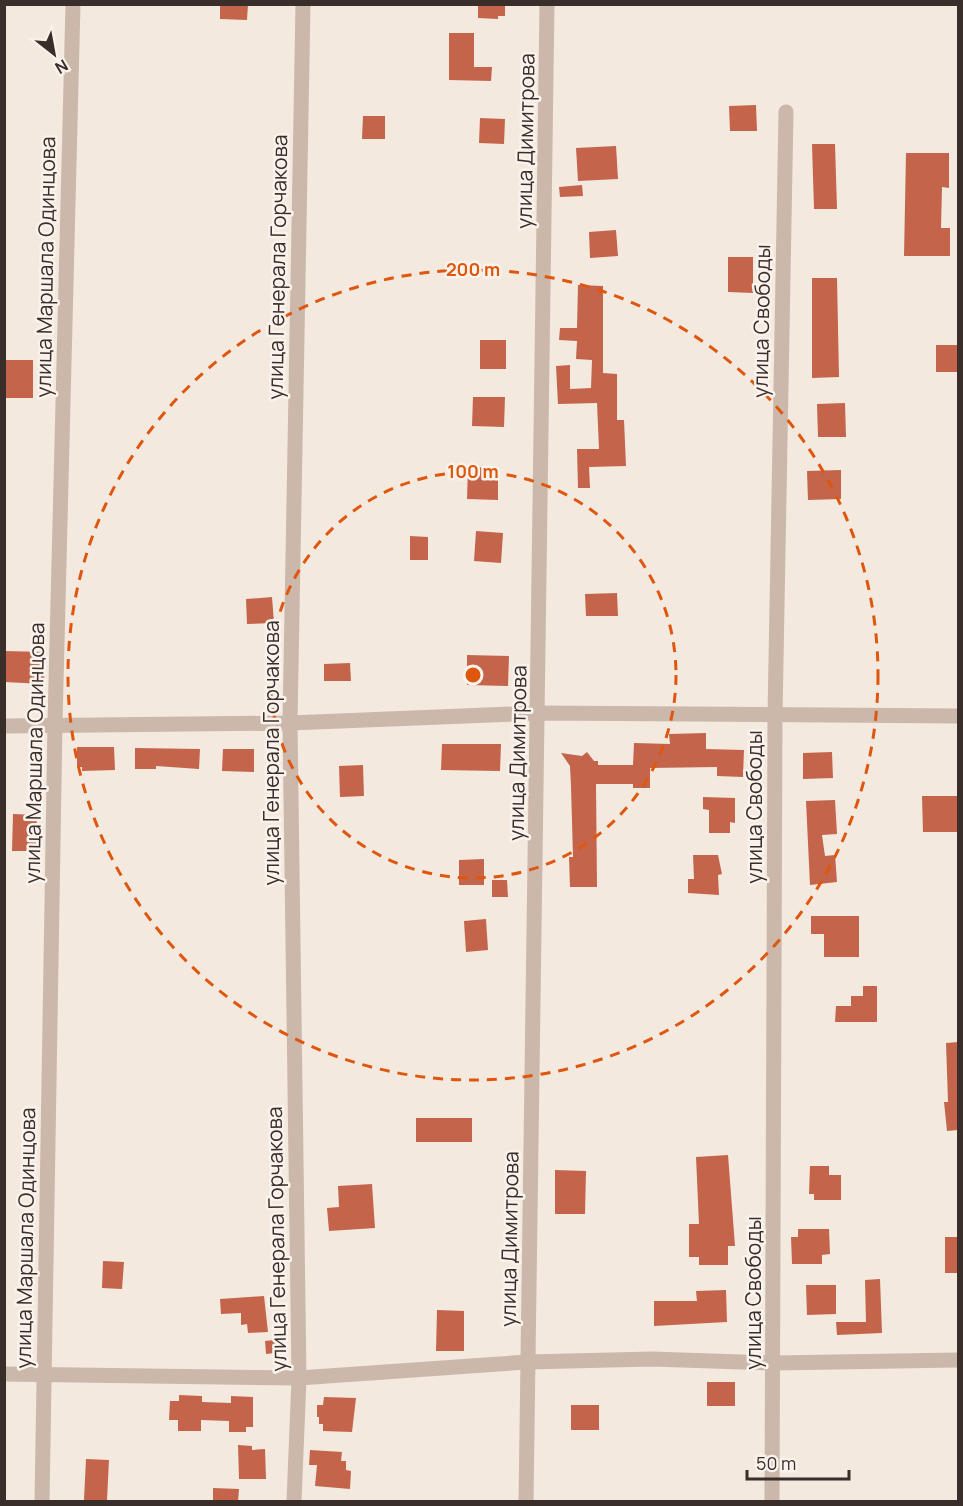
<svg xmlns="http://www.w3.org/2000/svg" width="963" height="1506" viewBox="0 0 963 1506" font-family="Manrope,sans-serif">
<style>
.building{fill:#c4644b}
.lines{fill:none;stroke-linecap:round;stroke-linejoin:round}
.minor{stroke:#cbb8ab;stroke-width:15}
.ring{fill:none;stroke:#df570e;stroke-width:3;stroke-dasharray:10 8}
.labels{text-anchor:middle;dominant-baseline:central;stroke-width:5;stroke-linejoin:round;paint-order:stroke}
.street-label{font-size:21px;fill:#392e2a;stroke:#faf3ec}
.centre{fill:#df570e;stroke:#faf3ec;stroke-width:3}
.ring-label{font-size:18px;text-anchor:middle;font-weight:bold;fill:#df570e;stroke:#faf3ec;stroke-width:5;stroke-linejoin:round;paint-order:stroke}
</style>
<rect width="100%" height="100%" fill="#f3e9df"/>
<g class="building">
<path d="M 220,4 L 248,4 L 247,20 L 220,19 Z"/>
<path d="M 478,4 L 505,4 L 505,16 L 498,16 L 498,19 L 478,18 Z"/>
<path d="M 449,33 L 474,33 L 474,67 L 492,67 L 491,81 L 449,80 Z"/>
<path d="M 756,105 L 757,131 L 730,131 L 729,106 Z"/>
<path d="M 363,116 L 385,116 L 385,139 L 362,139 Z"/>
<path d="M 480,118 L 505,119 L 504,144 L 479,143 Z"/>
<path d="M 812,144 L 835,144 L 837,209 L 814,209 Z"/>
<path d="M 616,146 L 618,179 L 578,181 L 576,148 Z"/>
<path d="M 906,153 L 949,153 L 949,188 L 942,187 L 941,228 L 950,228 L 950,256 L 904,256 Z"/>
<path d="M 582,185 L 583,196 L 560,197 L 559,187 Z"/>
<path d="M 616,230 L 618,256 L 590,258 L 589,232 Z"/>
<path d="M 728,257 L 753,257 L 753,293 L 728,292 Z"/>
<path d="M 812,278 L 837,278 L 839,377 L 812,378 Z"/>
<path d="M 578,285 L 603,286 L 603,373 L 617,374 L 617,420 L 624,420 L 626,466 L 589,467 L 590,488 L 578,488 L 577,449 L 599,449 L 597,403 L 558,404 L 556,366 L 570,365 L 570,389 L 591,388 L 592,360 L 576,359 L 577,341 L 559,340 L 560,328 L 577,328 Z"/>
<rect x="480" y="340" width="26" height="29"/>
<rect x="936" y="345" width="22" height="27"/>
<rect x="4" y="360" width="29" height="38"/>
<path d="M 473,397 L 505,397 L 504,427 L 472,426 Z"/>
<path d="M 845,403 L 846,437 L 818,437 L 817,404 Z"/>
<path d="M 468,467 L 498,468 L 498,500 L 467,499 Z"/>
<path d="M 841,470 L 841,499 L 808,500 L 807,471 Z"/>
<path d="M 476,531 L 503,533 L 501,563 L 474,561 Z"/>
<path d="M 410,536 L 428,537 L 428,560 L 410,560 Z"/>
<path d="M 617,593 L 618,616 L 586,616 L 585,594 Z"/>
<path d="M 272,597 L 274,623 L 247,624 L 246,599 Z"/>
<path d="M 4,651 L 45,652 L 44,684 L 4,682 Z"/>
<path d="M 467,655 L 509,656 L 508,686 L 467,685 Z"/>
<path d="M 350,663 L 351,681 L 324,681 L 324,664 Z"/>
<path d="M 706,733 L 706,749 L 744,750 L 743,777 L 717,776 L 717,767 L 650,768 L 650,788 L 633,788 L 633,784 L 596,784 L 597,887 L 570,887 L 569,857 L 573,857 L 571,786 L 570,766 L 561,753 L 582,756 L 587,752 L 594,761 L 598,761 L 598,765 L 633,765 L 634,743 L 670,744 L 669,734 Z"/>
<path d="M 442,744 L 501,744 L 500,771 L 441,770 Z"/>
<path d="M 77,747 L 114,747 L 115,770 L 82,771 L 82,767 L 77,767 Z"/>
<path d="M 135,748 L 200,749 L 199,769 L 156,766 L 156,769 L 135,769 Z"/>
<path d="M 223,749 L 254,749 L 254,772 L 222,771 Z"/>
<path d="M 832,752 L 833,778 L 803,779 L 803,753 Z"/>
<path d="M 363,765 L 364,796 L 340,797 L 339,766 Z"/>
<path d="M 922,796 L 957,796 L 957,832 L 923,832 Z"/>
<path d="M 703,797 L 735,798 L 735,823 L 730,822 L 730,833 L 709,833 L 709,810 L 703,809 Z"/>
<path d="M 835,800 L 837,834 L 822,835 L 825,856 L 835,855 L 837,882 L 810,885 L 806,801 Z"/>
<path d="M 13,814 L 37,815 L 36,851 L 12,851 Z"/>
<path d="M 693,855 L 718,855 L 722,874 L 718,875 L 719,895 L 688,893 L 688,879 L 694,879 Z"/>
<path d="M 484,859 L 484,885 L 459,885 L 459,860 Z"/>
<path d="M 492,880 L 507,880 L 508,897 L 492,897 Z"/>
<path d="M 811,916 L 859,916 L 859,957 L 824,957 L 824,934 L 811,934 Z"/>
<path d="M 486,919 L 488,950 L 466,952 L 464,921 Z"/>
<path d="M 863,986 L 877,986 L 877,1022 L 835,1022 L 836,1006 L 851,1006 L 851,996 L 863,996 Z"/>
<path d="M 958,1042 L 958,1130 L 947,1131 L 944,1102 L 948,1102 L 946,1043 Z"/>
<rect x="416" y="1118" width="56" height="24"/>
<path d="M 728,1155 L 735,1246 L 728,1246 L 728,1265 L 699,1265 L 699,1257 L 689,1257 L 689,1224 L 699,1224 L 696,1157 Z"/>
<path d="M 810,1166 L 829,1166 L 829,1175 L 841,1175 L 841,1200 L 814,1200 L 814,1194 L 809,1194 Z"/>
<path d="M 555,1170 L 586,1171 L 585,1214 L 555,1214 Z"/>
<path d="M 372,1184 L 375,1228 L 329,1231 L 327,1208 L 339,1207 L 338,1186 Z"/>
<path d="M 798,1229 L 829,1229 L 830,1254 L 822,1255 L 822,1264 L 792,1264 L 791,1237 L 798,1237 Z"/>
<rect x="945" y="1237" width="13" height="36"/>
<path d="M 103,1261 L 124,1262 L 122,1289 L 102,1288 Z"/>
<path d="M 880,1279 L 882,1333 L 837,1335 L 836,1322 L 866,1322 L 865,1280 Z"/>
<path d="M 806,1285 L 836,1285 L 836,1314 L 807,1315 Z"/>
<path d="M 726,1290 L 727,1322 L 654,1326 L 654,1301 L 697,1301 L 696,1291 Z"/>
<path d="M 264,1296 L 268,1332 L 248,1333 L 247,1324 L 241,1325 L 241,1313 L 221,1314 L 220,1299 Z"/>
<path d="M 437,1310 L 464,1311 L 464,1351 L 436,1351 Z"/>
<path d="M 283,1339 L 284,1352 L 266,1354 L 265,1341 Z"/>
<rect x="707" y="1382" width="28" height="24"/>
<path d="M 179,1395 L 202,1396 L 202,1402 L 231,1403 L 231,1396 L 253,1397 L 253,1427 L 246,1427 L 246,1432 L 229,1432 L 229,1421 L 201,1420 L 201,1431 L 178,1431 L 178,1420 L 169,1420 L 170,1401 L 179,1401 Z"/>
<path d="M 324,1397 L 356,1398 L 352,1432 L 323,1431 L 323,1424 L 319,1424 L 319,1417 L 317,1417 L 317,1405 L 323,1405 Z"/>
<rect x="571" y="1405" width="28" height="25"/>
<path d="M 238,1445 L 252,1446 L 252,1450 L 265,1449 L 266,1479 L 239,1479 Z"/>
<path d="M 310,1450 L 342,1452 L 341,1461 L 346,1461 L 346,1470 L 351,1471 L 350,1489 L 315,1486 L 317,1465 L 309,1465 Z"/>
<path d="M 86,1459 L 109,1460 L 107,1500 L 84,1500 Z"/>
<path d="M 213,1488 L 239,1489 L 238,1502 L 213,1502 Z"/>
</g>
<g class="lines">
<g class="minor">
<path d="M 4,726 L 290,723 L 538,713 L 958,716"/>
<path d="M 4,1374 L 299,1378 L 527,1362 L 652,1359 L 774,1363 L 958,1360"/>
<path d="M 42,1502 L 55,723 L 73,4"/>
<path d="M 294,1502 L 299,1378 L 290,723 L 303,4"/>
<path d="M 526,1502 L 547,4"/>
<path d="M 772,1502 L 775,716 L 786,112"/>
</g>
</g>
<g class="ring">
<circle cx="473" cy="675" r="203"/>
<circle cx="473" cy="675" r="405"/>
</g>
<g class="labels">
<g class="street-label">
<text transform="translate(525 141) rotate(-89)">улица Димитрова</text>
<text transform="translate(45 267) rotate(-89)">улица Маршала Одинцова</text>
<text transform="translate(277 267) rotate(-89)">улица Генерала Горчакова</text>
<text transform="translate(761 321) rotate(-89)">улица Свободы</text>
<text transform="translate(34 753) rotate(-89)">улица Маршала Одинцова</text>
<text transform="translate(271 753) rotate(-90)">улица Генерала Горчакова</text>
<text transform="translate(517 753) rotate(-89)">улица Димитрова</text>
<text transform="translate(754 807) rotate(-90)">улица Свободы</text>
<text transform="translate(25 1238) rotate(-89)">улица Маршала Одинцова</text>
<text transform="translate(276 1239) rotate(-91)">улица Генерала Горчакова</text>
<text transform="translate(509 1239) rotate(-89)">улица Димитрова</text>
<text transform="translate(753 1293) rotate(-90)">улица Свободы</text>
</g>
</g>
<circle cx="473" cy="675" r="9" class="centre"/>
<g class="ring-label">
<text x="473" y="276">200 m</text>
<text x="473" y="478">100 m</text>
</g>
<rect width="963" height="1506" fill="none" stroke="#392e2a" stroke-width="12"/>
<g transform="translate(54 54) rotate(149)" stroke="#faf3ec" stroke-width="4.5" paint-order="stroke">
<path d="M0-4.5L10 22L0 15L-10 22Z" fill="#392e2a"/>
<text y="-9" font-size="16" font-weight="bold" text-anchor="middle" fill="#392e2a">N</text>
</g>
<path d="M747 1470v9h102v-9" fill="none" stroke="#392e2a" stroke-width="3"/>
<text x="756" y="1470" font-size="18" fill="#392e2a" stroke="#faf3ec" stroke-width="4.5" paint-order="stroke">50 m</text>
</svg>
